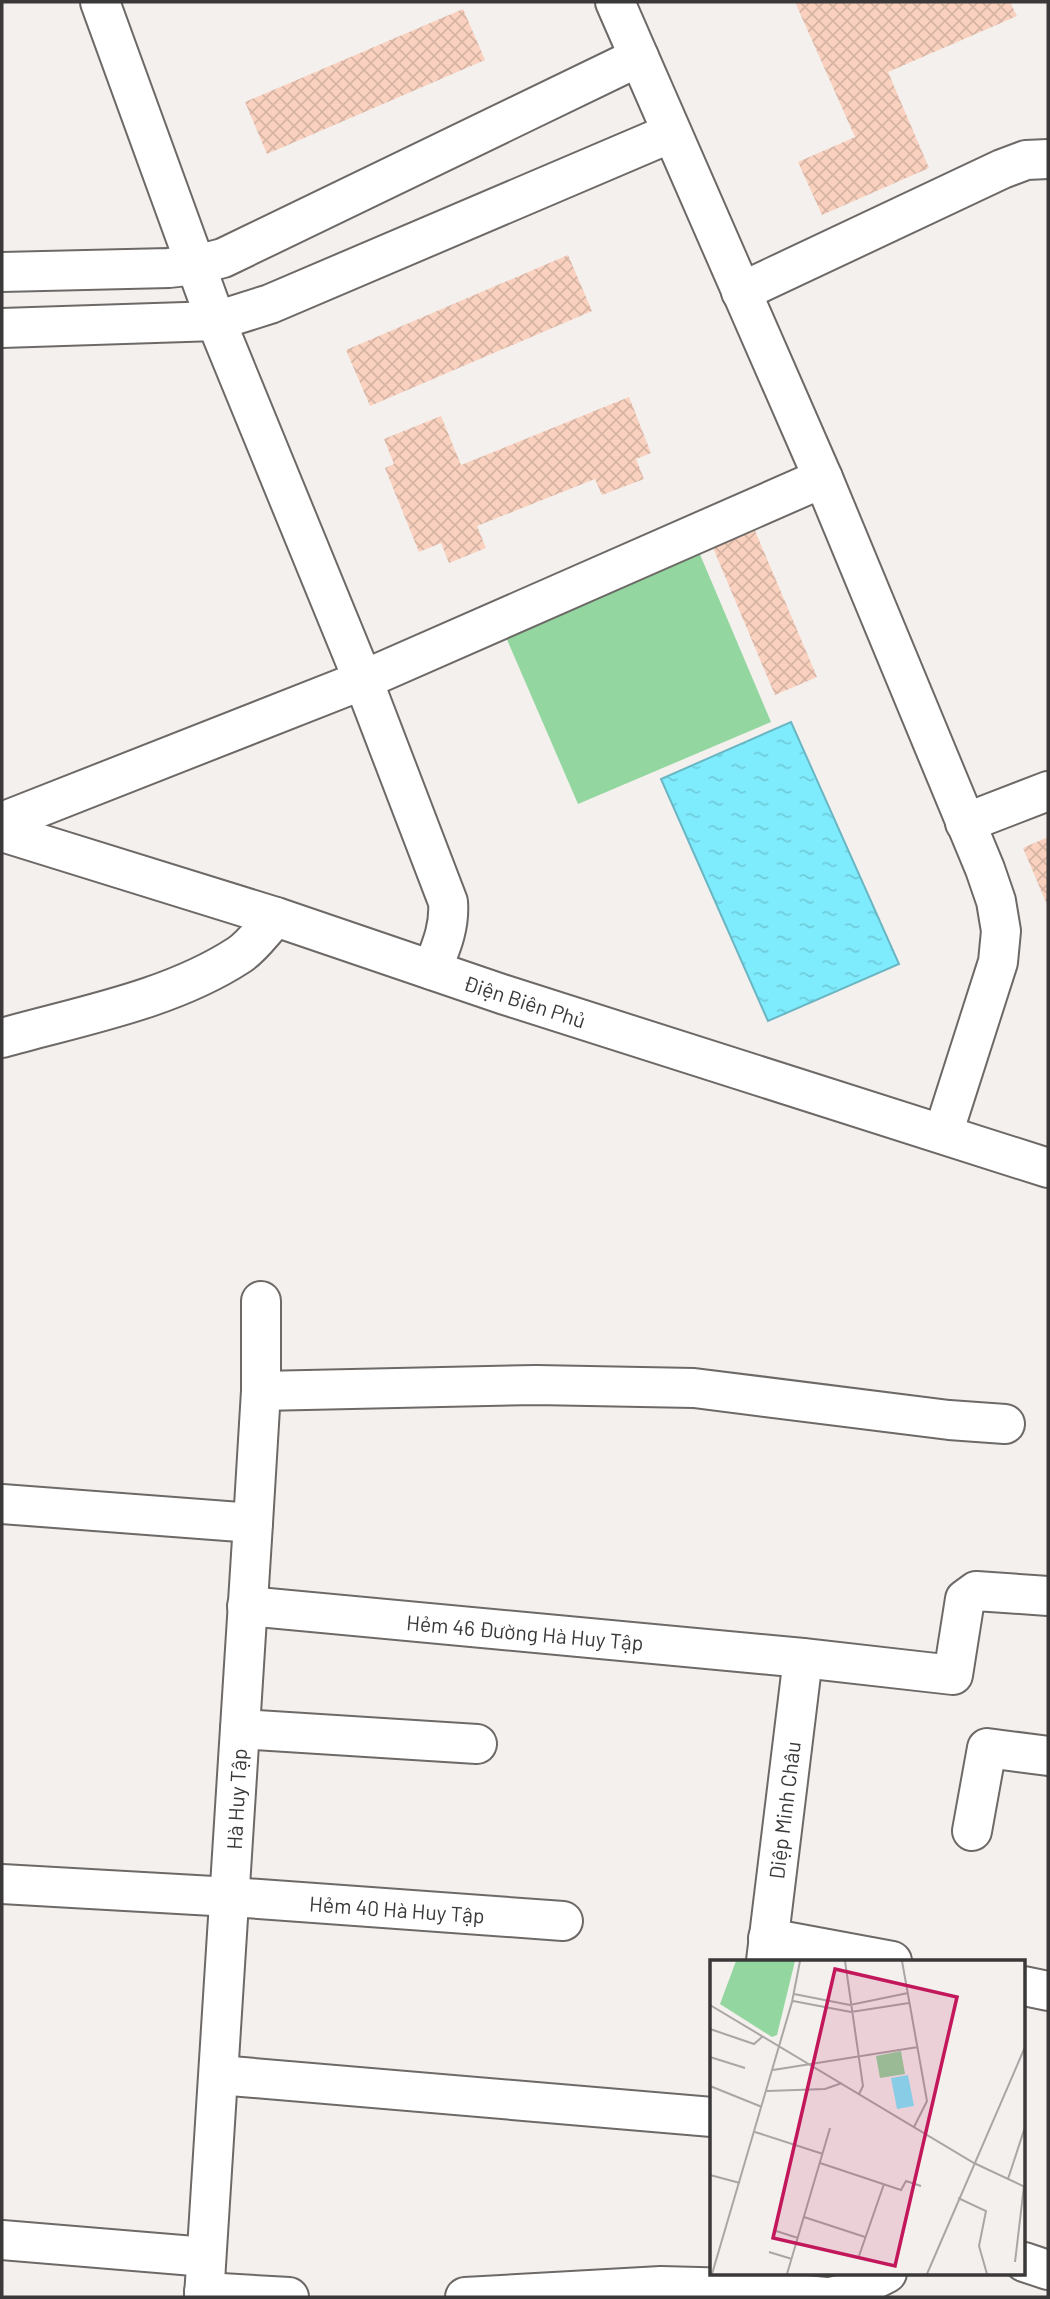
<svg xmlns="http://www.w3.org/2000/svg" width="1050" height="2299" viewBox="0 0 1050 2299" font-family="Barlow,sans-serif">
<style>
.pitch{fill:#93d69f}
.water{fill:url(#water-ripples);stroke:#6ab6c3;stroke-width:2}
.building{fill:url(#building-cross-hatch)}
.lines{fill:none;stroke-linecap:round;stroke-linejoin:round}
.minor-casing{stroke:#6d6967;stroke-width:42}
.minor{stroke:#fff;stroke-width:38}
.labels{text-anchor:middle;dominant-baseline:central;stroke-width:7;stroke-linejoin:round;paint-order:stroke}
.street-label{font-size:21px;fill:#3a3838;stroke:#fff}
.inset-road{fill:none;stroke:#aaa6a5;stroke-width:2}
.view{fill:#c2185b;fill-opacity:0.15;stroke:#c2185b;stroke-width:3.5}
.inset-edge{fill:none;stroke:#3a3838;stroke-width:3.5}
</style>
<defs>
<pattern id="water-ripples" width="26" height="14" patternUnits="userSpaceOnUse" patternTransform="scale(1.75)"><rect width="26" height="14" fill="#7fecfe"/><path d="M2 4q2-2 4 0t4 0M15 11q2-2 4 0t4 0" fill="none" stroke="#6ecbda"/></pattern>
<pattern id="building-cross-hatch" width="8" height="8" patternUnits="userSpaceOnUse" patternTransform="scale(1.75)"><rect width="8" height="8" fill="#f9d1be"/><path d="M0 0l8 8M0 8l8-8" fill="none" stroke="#d6b4a4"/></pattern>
</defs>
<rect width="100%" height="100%" fill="#f4f0ee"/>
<path class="pitch" d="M 696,545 L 771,722 L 578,804 L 502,628 Z"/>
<path class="water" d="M 791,722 L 899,964 L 768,1021 L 661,779 Z"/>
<g class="building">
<path d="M 795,2 L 1010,2 L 1017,16 L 888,72 L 929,168 L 822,215 L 798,162 L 855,137 Z"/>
<path d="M 463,9 L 485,60 L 267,154 L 245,102 Z"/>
<path d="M 568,255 L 592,311 L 370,406 L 346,350 Z"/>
<path d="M 629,397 L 651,453 L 636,459 L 644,479 L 602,495 L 595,479 L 477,526 L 486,548 L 449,563 L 441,543 L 419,552 L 385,468 L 394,464 L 384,439 L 441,416 L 461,465 Z"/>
<path d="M 753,526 L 817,677 L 775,695 L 711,543 Z"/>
<path d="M 1048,837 L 1048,907 L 1023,848 Z"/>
</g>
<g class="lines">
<defs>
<g id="minor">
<path d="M 100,2 L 216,321 L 363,680 L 448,902 C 450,927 441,947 432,970"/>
<path d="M 615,2 L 823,478 L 985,869 L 996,901 L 1001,931 L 998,962 L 943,1134"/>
<path d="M 2,272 L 169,268 L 196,265 L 223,258 L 639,57"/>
<path d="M 741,292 L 1002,169 L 1026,160 L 1048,159"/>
<path d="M 2,328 L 216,321 L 270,304 L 671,133"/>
<path d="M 2,822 L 363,680 L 823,478"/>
<path d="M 965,823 L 1048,791"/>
<path d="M 2,832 L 276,917 L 505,995 L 1048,1168"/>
<path d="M 2,1038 C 80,1016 170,1000 239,955 C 253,946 264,929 276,917"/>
<path d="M 261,1391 L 536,1385 L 694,1388 L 949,1420 L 1005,1424"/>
<path d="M 2,1504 L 253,1523"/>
<path d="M 247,1606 L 803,1658 L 953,1675 L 965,1599 L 976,1591 L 1048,1596"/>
<path d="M 240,1729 L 477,1744"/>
<path d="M 972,1831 L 987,1748 L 1048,1756"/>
<path d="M 2,1884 L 231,1897 L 563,1921"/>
<path d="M 768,1938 L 892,1961"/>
<path d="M 766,1961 L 803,1658"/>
<path d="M 1024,1986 L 1048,1991"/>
<path d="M 219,2075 L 712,2117"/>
<path d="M 2,2240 L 206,2257"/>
<path d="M 1024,2262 L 1048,2270"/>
<path d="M 204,2292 L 289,2297"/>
<path d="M 204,2297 L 253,1523 L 261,1391 L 261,1301"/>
<path d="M 465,2297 L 661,2286 L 736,2288 L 825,2297"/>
<path d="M 830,2297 L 848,2293 L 887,2273"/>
</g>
</defs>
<use href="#minor" class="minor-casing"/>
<use href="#minor" class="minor"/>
</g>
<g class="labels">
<g class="street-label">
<text transform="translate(525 1001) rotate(18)">Điện Biên Phủ</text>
<text transform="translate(525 1632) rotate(5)">Hẻm 46 Đường Hà Huy Tập</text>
<text transform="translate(236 1799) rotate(-87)">Hà Huy Tập</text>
<text transform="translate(784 1810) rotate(-83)">Diệp Minh Châu</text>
<text transform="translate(397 1909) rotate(4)">Hẻm 40 Hà Huy Tập</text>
</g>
</g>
<g transform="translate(710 1960)">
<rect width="315" height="315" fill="#f4f0ee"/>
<path d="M 26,1 L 85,1 L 67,75 L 62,77 L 10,44 Z" fill="#93d69f"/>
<path d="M 191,91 L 195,114 L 170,118 L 166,96 Z" fill="#93d69f"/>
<path d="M 198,115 L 204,146 L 187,149 L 181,118 Z" fill="#7fecfe"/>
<path class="inset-road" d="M 135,1 L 153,126 L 149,134M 192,1 L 217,141 L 204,167M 84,34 L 140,45 L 198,33M 83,41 L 141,52 L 199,43M 0,45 L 264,203 L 315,227M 0,69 L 44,84 L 52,77M 0,97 L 35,108M 63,110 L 208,87M 0,126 L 52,147M 57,131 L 115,129 L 132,123M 45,172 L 113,194M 110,203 L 191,230 L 196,221 L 211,226M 0,215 L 30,223M 298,219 L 315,167M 248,238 L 276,251 L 269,286 L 277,314M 94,257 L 155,277M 63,270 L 88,278M 59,292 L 82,299M 149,296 L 174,224M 305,302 L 314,226M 2,314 L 82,42 L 90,1M 77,314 L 120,168M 217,314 L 315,87"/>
<path class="view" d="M 125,9 L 247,37 L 185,306 L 63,278 Z"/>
<rect width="315" height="315" class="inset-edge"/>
</g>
<rect width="1050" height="2299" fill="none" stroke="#3a3838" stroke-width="7"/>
</svg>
